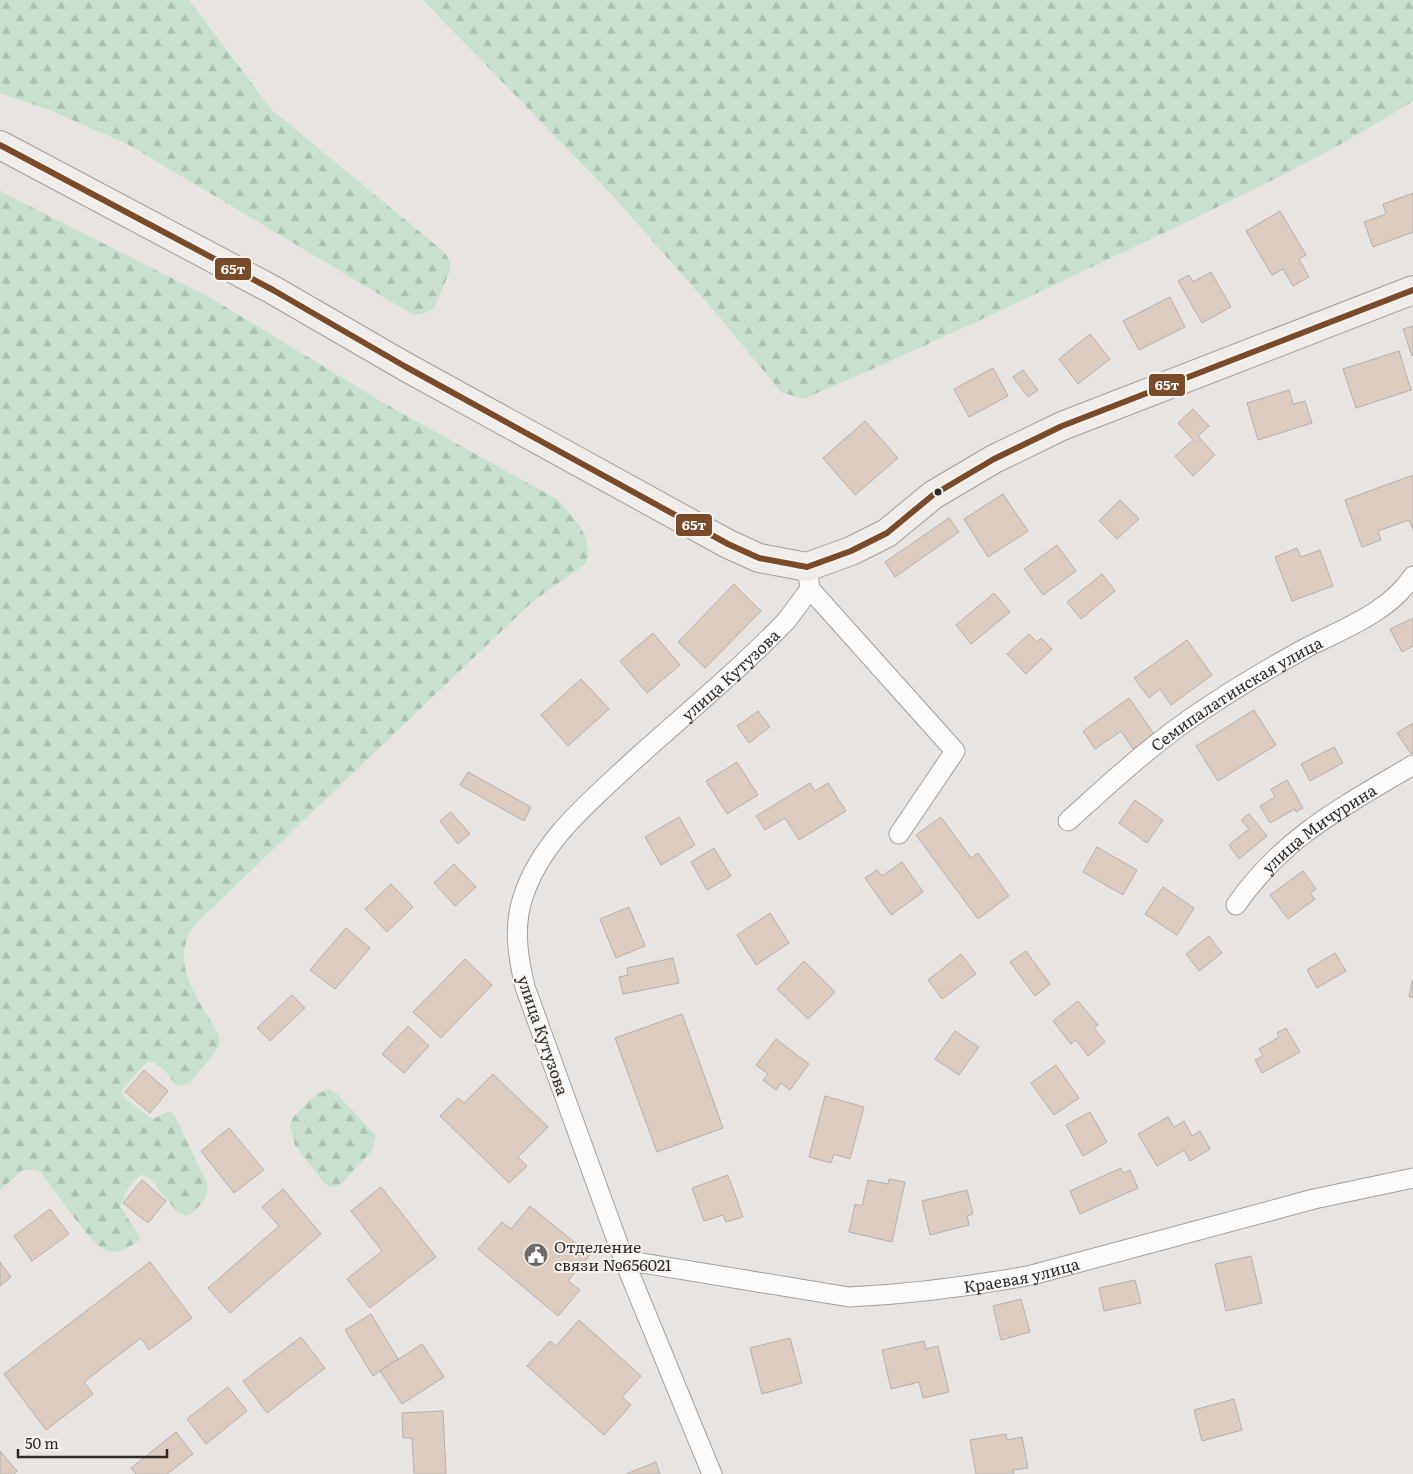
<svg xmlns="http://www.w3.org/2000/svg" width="1413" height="1474" viewBox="0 0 1413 1474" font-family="Literata,serif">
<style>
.forest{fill:url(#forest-firs)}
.building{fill:#dccdc0;stroke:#b3b1b0}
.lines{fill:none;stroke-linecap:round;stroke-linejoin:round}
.minor-casing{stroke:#a3a19f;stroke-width:21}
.secondary-casing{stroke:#a3a19f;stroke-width:30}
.minor{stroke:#fbfbfb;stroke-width:19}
.secondary{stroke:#efecea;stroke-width:28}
.bus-1-casing{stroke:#f6f2ed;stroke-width:10}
.bus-1{stroke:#7a4b2a;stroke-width:6}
.bus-dot{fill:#2d2b2a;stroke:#f6f2ed;stroke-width:2}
.labels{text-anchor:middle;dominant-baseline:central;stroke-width:4;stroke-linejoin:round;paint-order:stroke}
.street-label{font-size:16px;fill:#2d2b2a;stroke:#f6f2ed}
.poi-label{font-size:16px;fill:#2d2b2a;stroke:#f6f2ed;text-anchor:start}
.line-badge{stroke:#f6f2ed;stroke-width:2}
.badge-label{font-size:14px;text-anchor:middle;font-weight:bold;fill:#fff}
</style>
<defs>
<pattern id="forest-firs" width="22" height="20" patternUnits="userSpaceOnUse" patternTransform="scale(1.25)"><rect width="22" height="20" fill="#c8e1cf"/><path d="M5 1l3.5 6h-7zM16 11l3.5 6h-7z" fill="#acc1b2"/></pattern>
</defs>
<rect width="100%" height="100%" fill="#e7e4e2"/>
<g class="forest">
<path d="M 0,0 L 189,0 L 272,110 L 444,252 L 450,261 L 450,271 L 434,308 L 426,313 L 414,315 L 129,145 L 52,111 L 0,93 Z"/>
<path d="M 423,0 L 1413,0 L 1413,101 C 1324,158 1228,202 1132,248 C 1023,300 914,352 803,399 L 781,392 L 722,320 L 615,198 Z"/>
<path d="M 0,191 L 209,297 L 387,405 L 558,500 L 580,526 L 586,538 L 588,557 L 585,564 L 532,602 L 195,924 C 169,961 194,992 213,1025 C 216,1031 221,1037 219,1043 C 216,1054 197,1073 190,1083 L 178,1086 C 170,1078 158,1059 147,1062 L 121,1091 L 126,1099 L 151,1118 C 159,1119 163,1111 171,1112 L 175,1116 L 207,1183 C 209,1199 200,1205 189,1216 L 178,1213 L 149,1177 L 140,1175 L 129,1187 L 120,1206 L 140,1237 C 134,1248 114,1256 103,1249 C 88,1240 54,1189 41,1173 L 36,1170 L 23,1170 L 0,1190 Z"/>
<path d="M 329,1089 L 337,1094 L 376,1136 L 372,1151 L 339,1186 L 330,1187 L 324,1183 L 295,1145 L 290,1126 L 293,1117 L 317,1094 Z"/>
</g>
<g class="building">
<path d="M 1413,193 L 1413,232 L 1373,247 L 1364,222 L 1386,214 L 1383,204 Z"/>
<path d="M 1280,211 L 1306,255 L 1299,259 L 1309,277 L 1293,286 L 1283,269 L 1272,275 L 1246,231 Z"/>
<path d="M 1211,272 L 1231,307 L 1202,323 L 1178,281 L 1189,275 L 1193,282 Z"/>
<path d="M 1170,297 L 1185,327 L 1139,350 L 1123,321 Z"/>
<path d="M 1413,326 L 1413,355 L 1412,356 L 1403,329 Z"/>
<path d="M 1090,334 L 1110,359 L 1078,384 L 1059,359 Z"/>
<path d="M 1399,351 L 1411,390 L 1356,408 L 1343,369 Z"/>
<path d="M 993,368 L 1008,396 L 969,417 L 954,389 Z"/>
<path d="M 1023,370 L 1038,390 L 1028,397 L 1013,377 Z"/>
<path d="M 1289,390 L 1293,404 L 1305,401 L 1312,423 L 1258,440 L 1247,403 Z"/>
<path d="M 1193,409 L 1209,426 L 1198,436 L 1215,455 L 1193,476 L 1175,456 L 1193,440 L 1178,423 Z"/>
<path d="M 865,421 L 898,458 L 855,495 L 823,458 Z"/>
<path d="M 1413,475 L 1413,530 L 1409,520 L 1378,531 L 1381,540 L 1362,547 L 1345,500 Z"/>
<path d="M 1003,494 L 1028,531 L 988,557 L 964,519 Z"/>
<path d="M 1120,500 L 1139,519 L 1117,539 L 1099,521 Z"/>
<path d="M 949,518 L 959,532 L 895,577 L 885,562 Z"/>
<path d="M 1057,545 L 1076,571 L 1043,595 L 1024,569 Z"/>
<path d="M 1297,548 L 1301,557 L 1320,550 L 1333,586 L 1292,601 L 1275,557 Z"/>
<path d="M 1102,574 L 1115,591 L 1081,619 L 1067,602 Z"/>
<path d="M 734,584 L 761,611 L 705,668 L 678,642 Z"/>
<path d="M 994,593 L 1010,612 L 971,644 L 956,625 Z"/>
<path d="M 1413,618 L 1413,646 L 1402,652 L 1390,629 Z"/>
<path d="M 653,633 L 680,665 L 647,693 L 620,661 Z"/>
<path d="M 1029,634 L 1037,642 L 1041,638 L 1052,649 L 1026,674 L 1007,654 Z"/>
<path d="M 1187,640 L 1212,675 L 1171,705 L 1160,689 L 1149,698 L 1134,678 Z"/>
<path d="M 581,679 L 609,709 L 568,746 L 541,715 Z"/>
<path d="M 1129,698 L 1154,734 L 1133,749 L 1121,731 L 1095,749 L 1083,731 Z"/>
<path d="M 1254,710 L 1276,745 L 1218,781 L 1196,746 Z"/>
<path d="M 758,711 L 770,727 L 749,743 L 737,726 Z"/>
<path d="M 1413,723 L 1413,753 L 1411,754 L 1397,733 Z"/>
<path d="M 1334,747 L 1343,763 L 1310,781 L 1301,764 Z"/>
<path d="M 737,762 L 758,795 L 727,814 L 706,781 Z"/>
<path d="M 468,772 L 531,807 L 524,821 L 460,785 Z"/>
<path d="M 1287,780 L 1303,808 L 1296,812 L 1295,809 L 1270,823 L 1260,806 L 1275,797 L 1271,789 Z"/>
<path d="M 810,783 L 815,791 L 828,783 L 846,811 L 799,840 L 785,818 L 765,830 L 756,816 Z"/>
<path d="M 1135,800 L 1163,820 L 1147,843 L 1119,823 Z"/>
<path d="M 451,812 L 470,834 L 458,844 L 440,821 Z"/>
<path d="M 1249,814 L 1267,836 L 1239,859 L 1229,845 L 1249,829 L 1241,820 Z"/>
<path d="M 679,817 L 695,845 L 661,865 L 645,837 Z"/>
<path d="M 941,817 L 971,858 L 978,853 L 1009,896 L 978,919 L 916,835 Z"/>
<path d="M 1097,847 L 1137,870 L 1123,895 L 1083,872 Z"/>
<path d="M 714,848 L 731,876 L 707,890 L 691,862 Z"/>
<path d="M 902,862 L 923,892 L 891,915 L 865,878 L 877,870 L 882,876 Z"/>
<path d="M 454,864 L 476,887 L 455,906 L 434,883 Z"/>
<path d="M 1303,871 L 1316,889 L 1310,893 L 1315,899 L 1288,919 L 1270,895 Z"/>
<path d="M 391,884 L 413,907 L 387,932 L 365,909 Z"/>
<path d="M 1163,887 L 1194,908 L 1177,935 L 1145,914 Z"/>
<path d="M 629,907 L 645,946 L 616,958 L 600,919 Z"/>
<path d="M 770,913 L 789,943 L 756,965 L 737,935 Z"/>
<path d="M 346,928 L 370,948 L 335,989 L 310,970 Z"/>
<path d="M 1209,936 L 1222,953 L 1199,971 L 1186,954 Z"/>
<path d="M 1026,951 L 1050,984 L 1035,996 L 1010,962 Z"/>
<path d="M 1335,953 L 1346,971 L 1317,988 L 1307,970 Z"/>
<path d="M 961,954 L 976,974 L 942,999 L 928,980 Z"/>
<path d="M 673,958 L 679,983 L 623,994 L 619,977 L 628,975 L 627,968 Z"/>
<path d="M 465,959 L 492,985 L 441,1038 L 413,1012 Z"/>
<path d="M 804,961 L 835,992 L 808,1019 L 777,989 Z"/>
<path d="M 1412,981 L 1413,981 L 1413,997 L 1409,997 Z"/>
<path d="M 292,995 L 305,1008 L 270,1041 L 257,1028 Z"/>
<path d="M 1078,1001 L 1098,1025 L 1094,1028 L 1105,1042 L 1088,1056 L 1076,1040 L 1071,1044 L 1053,1021 Z"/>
<path d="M 682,1014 L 723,1128 L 657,1152 L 615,1038 Z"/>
<path d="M 408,1026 L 429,1046 L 404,1073 L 382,1054 Z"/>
<path d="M 1286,1028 L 1300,1052 L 1262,1073 L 1255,1060 L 1263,1056 L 1259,1049 L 1279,1037 L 1277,1033 Z"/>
<path d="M 955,1031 L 979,1047 L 959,1075 L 935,1059 Z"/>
<path d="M 776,1039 L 809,1064 L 790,1090 L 781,1083 L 776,1090 L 763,1080 L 768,1074 L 756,1065 Z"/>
<path d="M 1056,1065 L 1079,1098 L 1054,1115 L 1031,1083 Z"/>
<path d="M 144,1070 L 168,1091 L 150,1113 L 125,1092 Z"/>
<path d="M 493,1074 L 548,1127 L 518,1157 L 527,1166 L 509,1183 L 440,1116 L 458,1098 L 464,1103 Z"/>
<path d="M 825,1096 L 864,1107 L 850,1159 L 834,1154 L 831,1163 L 809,1157 Z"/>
<path d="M 1090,1112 L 1107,1142 L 1083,1156 L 1066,1125 Z"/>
<path d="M 1168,1117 L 1174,1127 L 1184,1121 L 1192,1136 L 1200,1131 L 1210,1149 L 1190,1161 L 1184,1150 L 1157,1166 L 1138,1134 Z"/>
<path d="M 229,1128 L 264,1170 L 234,1193 L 201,1151 Z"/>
<path d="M 1121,1168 L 1123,1173 L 1130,1170 L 1138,1188 L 1080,1214 L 1070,1191 Z"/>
<path d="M 728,1175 L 743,1217 L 726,1222 L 723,1215 L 704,1221 L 692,1188 Z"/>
<path d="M 889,1179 L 905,1182 L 892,1242 L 849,1232 L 855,1204 L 862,1206 L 868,1180 L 888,1184 Z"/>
<path d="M 142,1180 L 166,1201 L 148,1223 L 123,1203 Z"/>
<path d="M 381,1187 L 436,1257 L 370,1308 L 347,1279 L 382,1251 L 351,1211 Z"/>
<path d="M 283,1189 L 321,1234 L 230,1313 L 208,1288 L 279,1226 L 262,1207 Z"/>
<path d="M 967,1190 L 973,1214 L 967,1216 L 969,1225 L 930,1235 L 922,1201 Z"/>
<path d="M 530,1206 L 590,1255 L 568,1281 L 580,1290 L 558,1316 L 478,1249 L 502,1222 L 511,1229 Z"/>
<path d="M 50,1209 L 69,1234 L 32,1261 L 14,1236 Z"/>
<path d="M 1251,1256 L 1262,1303 L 1226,1311 L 1215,1264 Z"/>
<path d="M 0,1262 L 11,1277 L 0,1286 Z"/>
<path d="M 150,1262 L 192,1318 L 149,1350 L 141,1338 L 84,1382 L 93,1394 L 46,1430 L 4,1374 Z"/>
<path d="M 1135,1280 L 1141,1303 L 1104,1311 L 1099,1288 Z"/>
<path d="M 1021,1299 L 1030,1332 L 1001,1340 L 993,1306 Z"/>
<path d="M 371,1314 L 398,1359 L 373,1376 L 345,1330 Z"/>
<path d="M 579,1320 L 641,1376 L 622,1397 L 631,1405 L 604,1435 L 527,1366 L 550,1341 L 556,1346 Z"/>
<path d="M 301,1337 L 325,1368 L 267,1413 L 243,1381 Z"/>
<path d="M 790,1338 L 802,1383 L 762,1394 L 750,1348 Z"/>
<path d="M 924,1341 L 926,1349 L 938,1346 L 949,1392 L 923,1398 L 919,1382 L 891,1389 L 882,1350 Z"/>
<path d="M 422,1344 L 444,1377 L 402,1404 L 380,1371 Z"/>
<path d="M 228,1387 L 247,1411 L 206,1444 L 187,1419 Z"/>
<path d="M 1234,1399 L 1242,1430 L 1202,1441 L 1194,1410 Z"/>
<path d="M 443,1411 L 446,1474 L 414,1474 L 412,1438 L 403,1438 L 402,1413 Z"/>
<path d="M 176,1432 L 193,1454 L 167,1474 L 136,1474 L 131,1468 Z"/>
<path d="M 1006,1434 L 1007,1440 L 1022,1437 L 1028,1468 L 1013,1470 L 1014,1474 L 976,1474 L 970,1440 Z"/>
<path d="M 0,1451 L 17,1471 L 14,1474 L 0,1474 Z"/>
<path d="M 656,1462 L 660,1474 L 626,1474 Z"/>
</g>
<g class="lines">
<defs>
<g id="minor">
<path d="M 810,589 L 955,751 L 899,834"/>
<path id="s1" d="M 1068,821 C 1114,779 1160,737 1212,704 C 1242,684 1273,666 1304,649 C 1344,628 1387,614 1413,576"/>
<path id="s2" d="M 1236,905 C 1283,837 1344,806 1413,765"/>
<path id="s3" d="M 624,1260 L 849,1297 C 910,1294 973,1286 1032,1275 L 1314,1199 L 1413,1178"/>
<path id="s4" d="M 712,1474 L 624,1260 L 525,987 C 518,957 513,927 523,897 C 541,841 589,802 631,763 C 683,716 738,671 787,620 L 810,589 L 807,567"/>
</g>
<path id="secondary" d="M 0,145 L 273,290 L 406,367 L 728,544 L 759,558 L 807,567 L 851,551 L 887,533 L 933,495 L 994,459 L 1062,426 L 1413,290"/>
</defs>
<use href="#minor" class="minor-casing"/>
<use href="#secondary" class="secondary-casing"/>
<use href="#minor" class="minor"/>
<use href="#secondary" class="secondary"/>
<defs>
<path id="bus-1" d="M 0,145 L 273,290 L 406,367 L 728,544 L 759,558 L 807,567 L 851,551 L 887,533 L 933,495 L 994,459 L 1062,426 L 1413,290"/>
</defs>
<use href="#bus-1" class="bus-1-casing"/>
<use href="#bus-1" class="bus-1"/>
</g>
<defs>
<symbol id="civic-disc" viewBox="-11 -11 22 22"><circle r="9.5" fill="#6e6c6a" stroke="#f6f2ed"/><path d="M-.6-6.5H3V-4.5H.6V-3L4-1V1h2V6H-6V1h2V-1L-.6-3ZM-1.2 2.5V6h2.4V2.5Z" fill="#fff"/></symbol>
</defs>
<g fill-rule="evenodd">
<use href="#civic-disc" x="522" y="1241" width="28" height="28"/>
</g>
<circle class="bus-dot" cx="938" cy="492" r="4.5"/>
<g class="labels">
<g class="street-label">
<text stroke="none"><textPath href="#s4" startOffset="920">улица Кутузова</textPath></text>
<text stroke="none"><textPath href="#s1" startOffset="212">Семипалатинская улица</textPath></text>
<text stroke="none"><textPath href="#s2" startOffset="114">улица Мичурина</textPath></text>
<text transform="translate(544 1035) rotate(71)">улица Кутузова</text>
<text stroke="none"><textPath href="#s3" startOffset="402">Краевая улица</textPath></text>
</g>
<g class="poi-label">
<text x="554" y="1246">Отделение<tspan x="554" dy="18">связи №656021</tspan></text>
</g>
</g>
<g class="line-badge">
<rect x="214" y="257" width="38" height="24" rx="5" fill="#7a4b2a"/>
<rect x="1148" y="373" width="38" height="24" rx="5" fill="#7a4b2a"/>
<rect x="675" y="513" width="38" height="24" rx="5" fill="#7a4b2a"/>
</g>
<g class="badge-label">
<text x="233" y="274">65т</text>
<text x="1167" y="390">65т</text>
<text x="694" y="530">65т</text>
</g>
<path d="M18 1449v8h149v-8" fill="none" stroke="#2d2b2a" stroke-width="2.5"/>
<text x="25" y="1449" font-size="15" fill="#2d2b2a" stroke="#f6f2ed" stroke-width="4" paint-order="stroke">50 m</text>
</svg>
